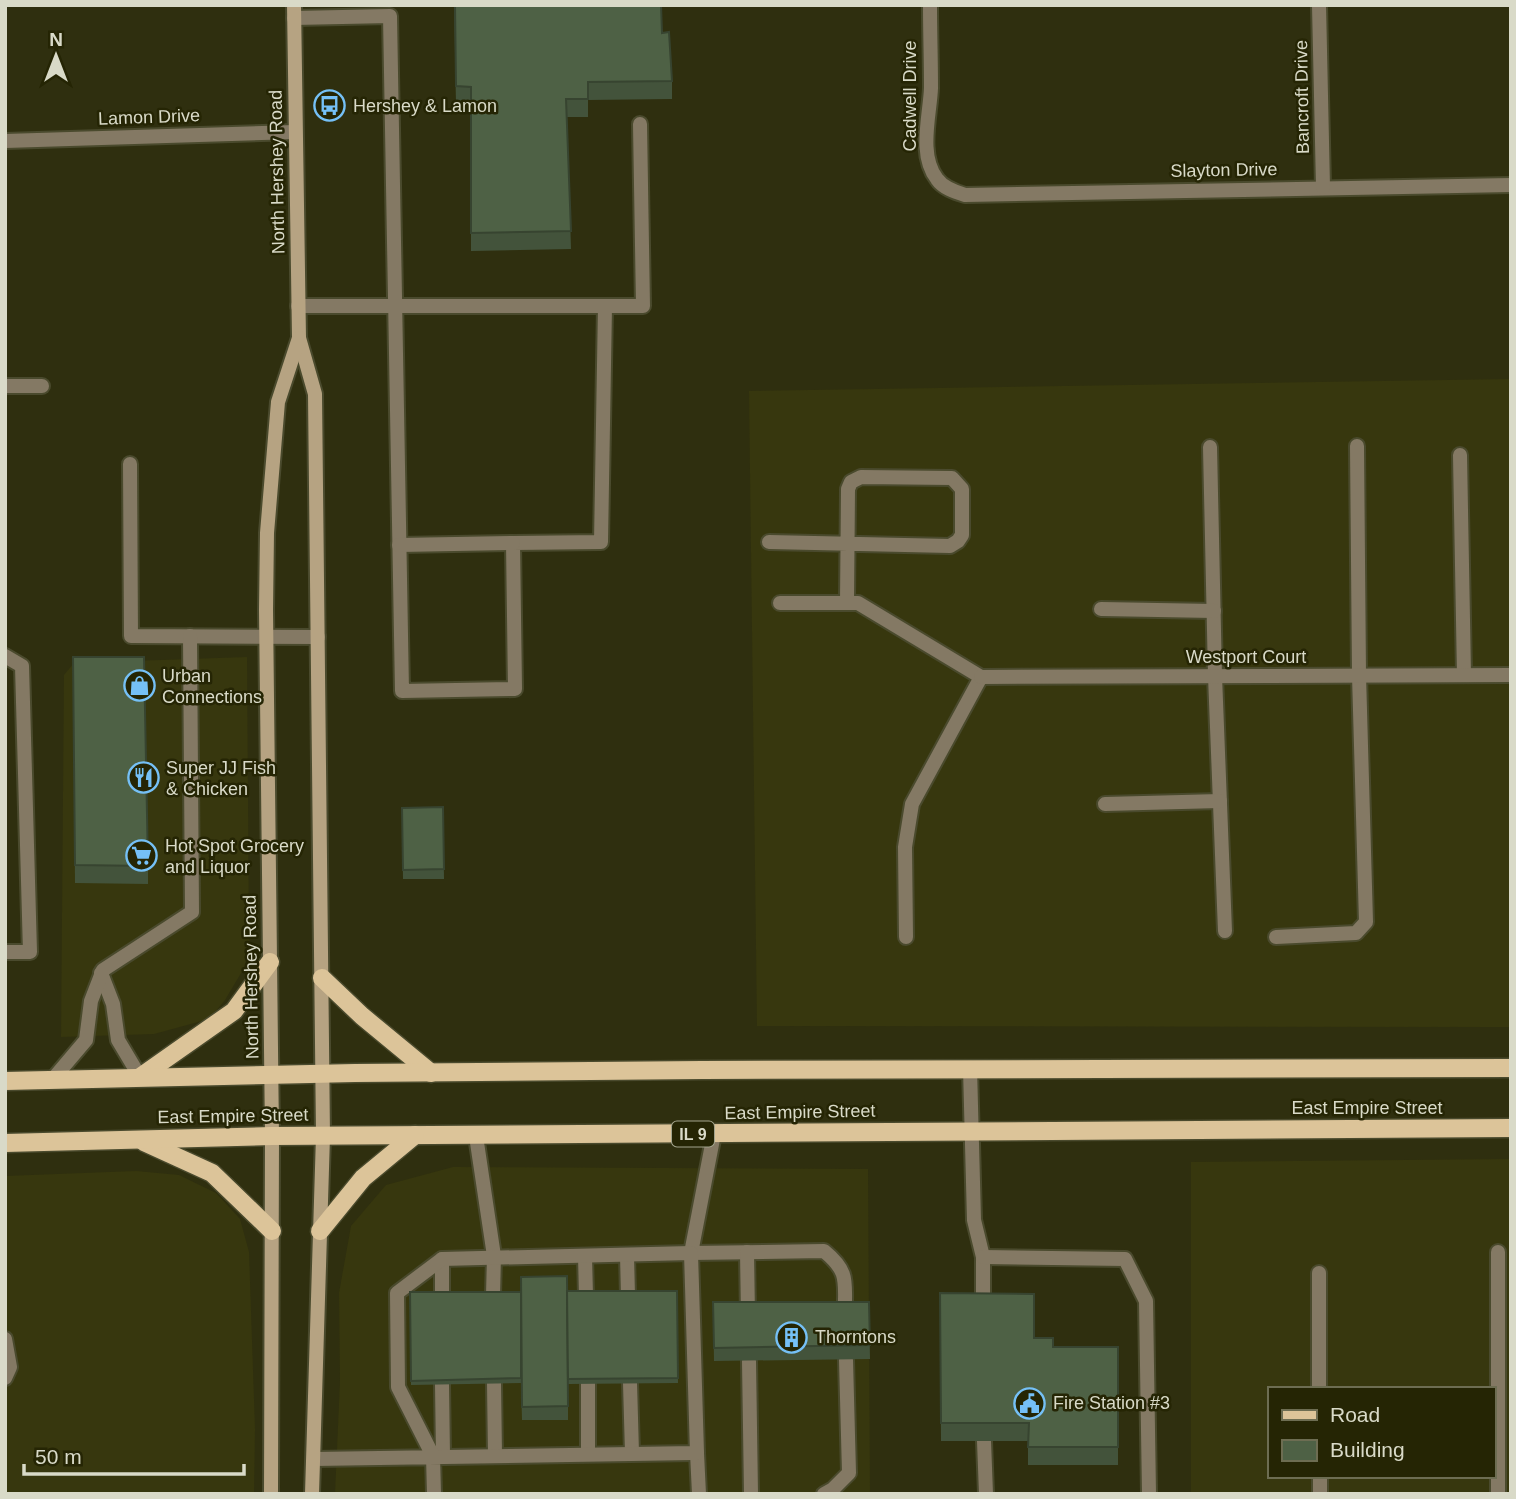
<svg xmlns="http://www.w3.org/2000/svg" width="1516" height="1499" viewBox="0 0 1516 1499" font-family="Helvetica,sans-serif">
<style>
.built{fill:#37370e;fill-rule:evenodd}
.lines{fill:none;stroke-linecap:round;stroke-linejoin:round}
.lane-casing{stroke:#4a4a2d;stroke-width:18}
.street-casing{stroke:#4a4a2d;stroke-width:18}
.secondary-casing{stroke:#4a4a2d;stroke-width:18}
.primary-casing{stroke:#4a4a2d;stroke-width:21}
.lane{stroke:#847964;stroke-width:14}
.street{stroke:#847964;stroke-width:14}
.secondary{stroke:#b6a382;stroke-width:14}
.primary{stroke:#dcc499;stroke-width:18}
.wall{fill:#43533b}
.building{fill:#4e6145;stroke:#374430;stroke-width:2}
.labels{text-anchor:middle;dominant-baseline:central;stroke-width:5;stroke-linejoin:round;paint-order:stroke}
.shield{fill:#252504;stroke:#a3a48d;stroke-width:2}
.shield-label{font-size:16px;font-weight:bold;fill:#d9dac8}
.street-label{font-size:18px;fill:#d9dac8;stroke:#252504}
.poi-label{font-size:18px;fill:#d9dac8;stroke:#252504;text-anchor:start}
</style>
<rect width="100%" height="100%" fill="#2f2f0f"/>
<g class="built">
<path d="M 1511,379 L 1511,1027 L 757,1026 L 749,391 Z"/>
<path d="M 247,657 L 249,947 L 244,968 L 225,1000 L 209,1019 L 154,1034 L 61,1037 L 64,675 L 74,663 Z"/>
<path d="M 1511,1159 L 1511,1494 L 1191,1494 L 1191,1162 ZM 1269,1389 L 1493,1389 L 1493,1476 L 1269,1476 Z"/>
<path d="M 453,1167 L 868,1169 L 870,1494 L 335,1494 L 340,1381 L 339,1293 L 351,1226 L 386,1185 Z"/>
<path d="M 136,1171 L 179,1175 L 216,1193 L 240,1219 L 249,1252 L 255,1429 L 254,1494 L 5,1494 L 5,1176 Z"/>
</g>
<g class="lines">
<defs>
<g id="lane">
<path d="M 294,18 L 390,16 L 402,691 L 515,689 L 513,543 L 601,542 L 605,306"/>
<path d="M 298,306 L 643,306 L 640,124"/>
<path d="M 5,386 L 42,386"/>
<path d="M 1210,447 L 1215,676 L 1225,931"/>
<path d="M 1460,455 L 1464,675"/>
<path d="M 130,464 L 131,636 L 318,637"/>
<path d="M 769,542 L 950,546 L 958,541 L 962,535 L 962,489 L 952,478 L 861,477 L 851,482 L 848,489 L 847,603"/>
<path d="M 399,545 L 513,543"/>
<path d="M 780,603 L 858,603 L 981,677 L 912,804 L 905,847 L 906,937"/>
<path d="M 1101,609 L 1214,611"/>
<path d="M 5,656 L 22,666 L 30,952 L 5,952"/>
<path d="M 1105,804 L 1220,801"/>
<path d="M 1276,937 L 1356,933 L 1366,922 L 1359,675 L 1357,446"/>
<path d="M 101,973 L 113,1004 L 118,1040 L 140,1077"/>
<path d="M 970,1068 L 974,1220 L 983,1257 L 983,1311"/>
<path d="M 53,1079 L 86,1040 L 91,1001 L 103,970 L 192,912 L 190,636"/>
<path d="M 714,1134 L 691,1253 L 824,1251 C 851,1273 844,1283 845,1316"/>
<path d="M 476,1136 L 494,1256 L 493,1296"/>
<path d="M 747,1252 L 748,1316"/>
<path d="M 1498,1252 L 1498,1494"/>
<path d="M 627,1255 L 628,1296"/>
<path d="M 585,1256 L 586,1296"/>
<path d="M 983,1257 L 1125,1259 L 1146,1301 L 1149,1494"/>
<path d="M 442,1259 L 442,1296"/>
<path d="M 1319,1273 L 1319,1389"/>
<path d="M 5,1339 L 10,1367 L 5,1378"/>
<path d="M 749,1361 L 751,1494"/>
<path d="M 494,1383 L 495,1455"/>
<path d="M 588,1383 L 588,1454"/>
<path d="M 630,1383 L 632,1453"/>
<path d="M 442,1384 L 443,1456"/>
<path d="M 984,1441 L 986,1494"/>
<path d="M 697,1453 L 699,1494"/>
<path d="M 314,1459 C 441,1456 569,1454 697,1453 L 691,1253 L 442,1259 L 397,1293 L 398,1387 L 433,1456 L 434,1494"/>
<path d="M 1320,1476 L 1320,1494"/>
<path d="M 824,1494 L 833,1489 L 849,1473 L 846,1360"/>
</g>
<g id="street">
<path d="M 930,5 C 930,33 931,60 931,88 C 930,115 918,155 937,179 C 943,188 955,192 965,195 L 1511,185"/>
<path d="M 1319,5 L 1323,187"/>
<path d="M 5,141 L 295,132"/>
<path d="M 981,677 L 1511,675"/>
</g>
<g id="secondary">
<path d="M 294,5 L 299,338 L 315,394 L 323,1136 L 312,1494"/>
<path d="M 271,1494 L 272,1136 L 266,610 L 267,533 L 278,402 L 299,338"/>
</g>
<g id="primary">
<path d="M 322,978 L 362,1016 L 431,1073"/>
<path d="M 140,1077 L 234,1011 L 270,962"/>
<path d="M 5,1081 L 355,1073 L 702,1070 L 1511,1068"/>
<path d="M 144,1142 L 212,1173 L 272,1231"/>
<path d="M 5,1143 L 272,1136 L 1511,1128"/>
<path d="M 320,1231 L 363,1178 L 415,1135"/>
</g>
</defs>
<use href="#lane" class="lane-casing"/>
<use href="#street" class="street-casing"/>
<use href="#secondary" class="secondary-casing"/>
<use href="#primary" class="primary-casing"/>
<use href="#lane" class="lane"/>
<use href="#street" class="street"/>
<use href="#secondary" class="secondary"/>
<use href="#primary" class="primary"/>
</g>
<g class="wall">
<path d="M 454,5 L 662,33 L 672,81 L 672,99 L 588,100 L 588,117 L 567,117 L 571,249 L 471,251 L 471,105 L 456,104 Z"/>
<path d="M 73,657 L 148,866 L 148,884 L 75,883 Z"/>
<path d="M 443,807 L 444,879 L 403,879 L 402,808 Z"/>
<path d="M 677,1291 L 678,1383 L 568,1384 L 568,1420 L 522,1420 L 521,1383 L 411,1385 L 410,1292 Z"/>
<path d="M 940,1293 L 1053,1347 L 1118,1347 L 1118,1465 L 1028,1465 L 1028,1441 L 941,1441 Z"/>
<path d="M 713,1302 L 869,1302 L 870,1359 L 714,1361 Z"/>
</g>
<g class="building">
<path d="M 455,5 L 661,5 L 662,33 L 669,32 L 672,81 L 588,82 L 588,99 L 566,99 L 571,231 L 471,233 L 471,87 L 456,86 Z"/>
<path d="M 73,657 L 144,657 L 148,866 L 75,865 Z"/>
<path d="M 443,807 L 444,869 L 403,870 L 402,808 Z"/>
<path d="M 567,1276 L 568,1406 L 522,1407 L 521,1277 Z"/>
<path d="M 567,1291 L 677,1291 L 678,1378 L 568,1379 Z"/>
<path d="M 410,1292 L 521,1292 L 521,1378 L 411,1381 Z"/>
<path d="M 940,1293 L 1034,1294 L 1034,1338 L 1053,1338 L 1053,1347 L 1118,1347 L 1118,1447 L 1028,1447 L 1029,1423 L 941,1423 Z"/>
<path d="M 713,1302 L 869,1302 L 870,1345 L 714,1348 Z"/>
</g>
<defs>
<symbol id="bus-ring" viewBox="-11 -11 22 22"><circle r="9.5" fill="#252504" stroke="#75c0f6" stroke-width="1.5"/><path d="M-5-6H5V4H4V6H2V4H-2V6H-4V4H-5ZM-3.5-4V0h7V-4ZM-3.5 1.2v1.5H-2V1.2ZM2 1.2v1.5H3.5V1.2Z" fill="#75c0f6"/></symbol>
<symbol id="shop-ring" viewBox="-11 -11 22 22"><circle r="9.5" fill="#252504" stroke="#75c0f6" stroke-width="1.5"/><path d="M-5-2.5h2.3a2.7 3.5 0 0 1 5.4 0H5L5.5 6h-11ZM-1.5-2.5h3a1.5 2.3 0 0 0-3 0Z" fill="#75c0f6"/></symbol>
<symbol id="restaurant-ring" viewBox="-11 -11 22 22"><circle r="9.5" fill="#252504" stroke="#75c0f6" stroke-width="1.5"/><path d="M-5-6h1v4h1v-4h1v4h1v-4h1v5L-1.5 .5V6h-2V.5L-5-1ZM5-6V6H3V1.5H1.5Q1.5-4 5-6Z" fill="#75c0f6"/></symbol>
<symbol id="supermarket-ring" viewBox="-11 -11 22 22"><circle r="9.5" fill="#252504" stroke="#75c0f6" stroke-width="1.5"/><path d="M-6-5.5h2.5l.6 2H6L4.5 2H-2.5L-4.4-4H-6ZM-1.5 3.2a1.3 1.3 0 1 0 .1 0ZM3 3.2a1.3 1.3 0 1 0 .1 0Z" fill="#75c0f6"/></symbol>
<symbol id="building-ring" viewBox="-11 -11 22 22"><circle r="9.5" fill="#252504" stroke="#75c0f6" stroke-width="1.5"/><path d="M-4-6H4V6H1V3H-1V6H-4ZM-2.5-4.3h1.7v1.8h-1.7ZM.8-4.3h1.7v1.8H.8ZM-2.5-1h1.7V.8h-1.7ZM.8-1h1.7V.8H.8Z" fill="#75c0f6"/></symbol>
<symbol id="civic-ring" viewBox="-11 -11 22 22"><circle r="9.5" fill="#252504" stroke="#75c0f6" stroke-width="1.5"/><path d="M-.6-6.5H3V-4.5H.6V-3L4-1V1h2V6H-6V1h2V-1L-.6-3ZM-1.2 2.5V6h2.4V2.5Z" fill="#75c0f6"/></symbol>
</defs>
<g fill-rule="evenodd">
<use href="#bus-ring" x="312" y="88" width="35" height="35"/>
<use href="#shop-ring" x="122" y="668" width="35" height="35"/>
<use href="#restaurant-ring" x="126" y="760" width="35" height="35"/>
<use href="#supermarket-ring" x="124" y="838" width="35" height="35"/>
<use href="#building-ring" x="774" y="1320" width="35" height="35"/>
<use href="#civic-ring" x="1012" y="1386" width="35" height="35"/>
</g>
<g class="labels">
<rect class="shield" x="672" y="1121.5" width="42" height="25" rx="5"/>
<g class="shield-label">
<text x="693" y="1134">IL 9</text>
</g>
<g class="street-label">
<text transform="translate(910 96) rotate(-90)">Cadwell Drive</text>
<text transform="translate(1302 97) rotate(-91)">Bancroft Drive</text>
<text transform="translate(149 117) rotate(-2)">Lamon Drive</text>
<text transform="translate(1224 170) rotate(-1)">Slayton Drive</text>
<text transform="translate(277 172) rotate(-91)">North Hershey Road</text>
<text x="1246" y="657">Westport Court</text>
<text transform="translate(251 977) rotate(-91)">North Hershey Road</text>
<text x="1367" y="1108">East Empire Street</text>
<text transform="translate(800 1112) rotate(-1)">East Empire Street</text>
<text transform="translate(233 1116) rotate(-1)">East Empire Street</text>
</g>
<g class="poi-label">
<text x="353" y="106">Hershey &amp; Lamon</text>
<text x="162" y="676">Urban<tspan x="162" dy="21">Connections</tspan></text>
<text x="166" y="768">Super JJ Fish<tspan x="166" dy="21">&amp; Chicken</tspan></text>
<text x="165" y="846">Hot Spot Grocery<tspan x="165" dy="21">and Liquor</tspan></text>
<text x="815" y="1337">Thorntons</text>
<text x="1053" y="1403">Fire Station #3</text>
</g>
</g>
<rect width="1516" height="1499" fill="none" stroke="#d9dac8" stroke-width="14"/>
<rect x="1268" y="1387" width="228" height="91" fill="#252504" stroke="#6d6d52" stroke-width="2"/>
<rect x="1282" y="1410" width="35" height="10" fill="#dcc499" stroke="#6d6d52" stroke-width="2"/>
<text x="1330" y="1422" font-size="21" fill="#d9dac8">Road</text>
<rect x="1282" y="1440" width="35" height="21" fill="#4e6145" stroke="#6d6d52" stroke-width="2"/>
<text x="1330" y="1457" font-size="21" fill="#d9dac8">Building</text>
<g transform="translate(56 56)" stroke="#252504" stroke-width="5" paint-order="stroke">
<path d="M0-5L12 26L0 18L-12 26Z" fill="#d9dac8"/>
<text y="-10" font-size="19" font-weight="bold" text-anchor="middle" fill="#d9dac8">N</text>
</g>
<path d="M24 1464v10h220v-10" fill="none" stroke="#d9dac8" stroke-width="3.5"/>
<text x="35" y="1464" font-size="21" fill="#d9dac8" stroke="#252504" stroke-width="5" paint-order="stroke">50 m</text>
</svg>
